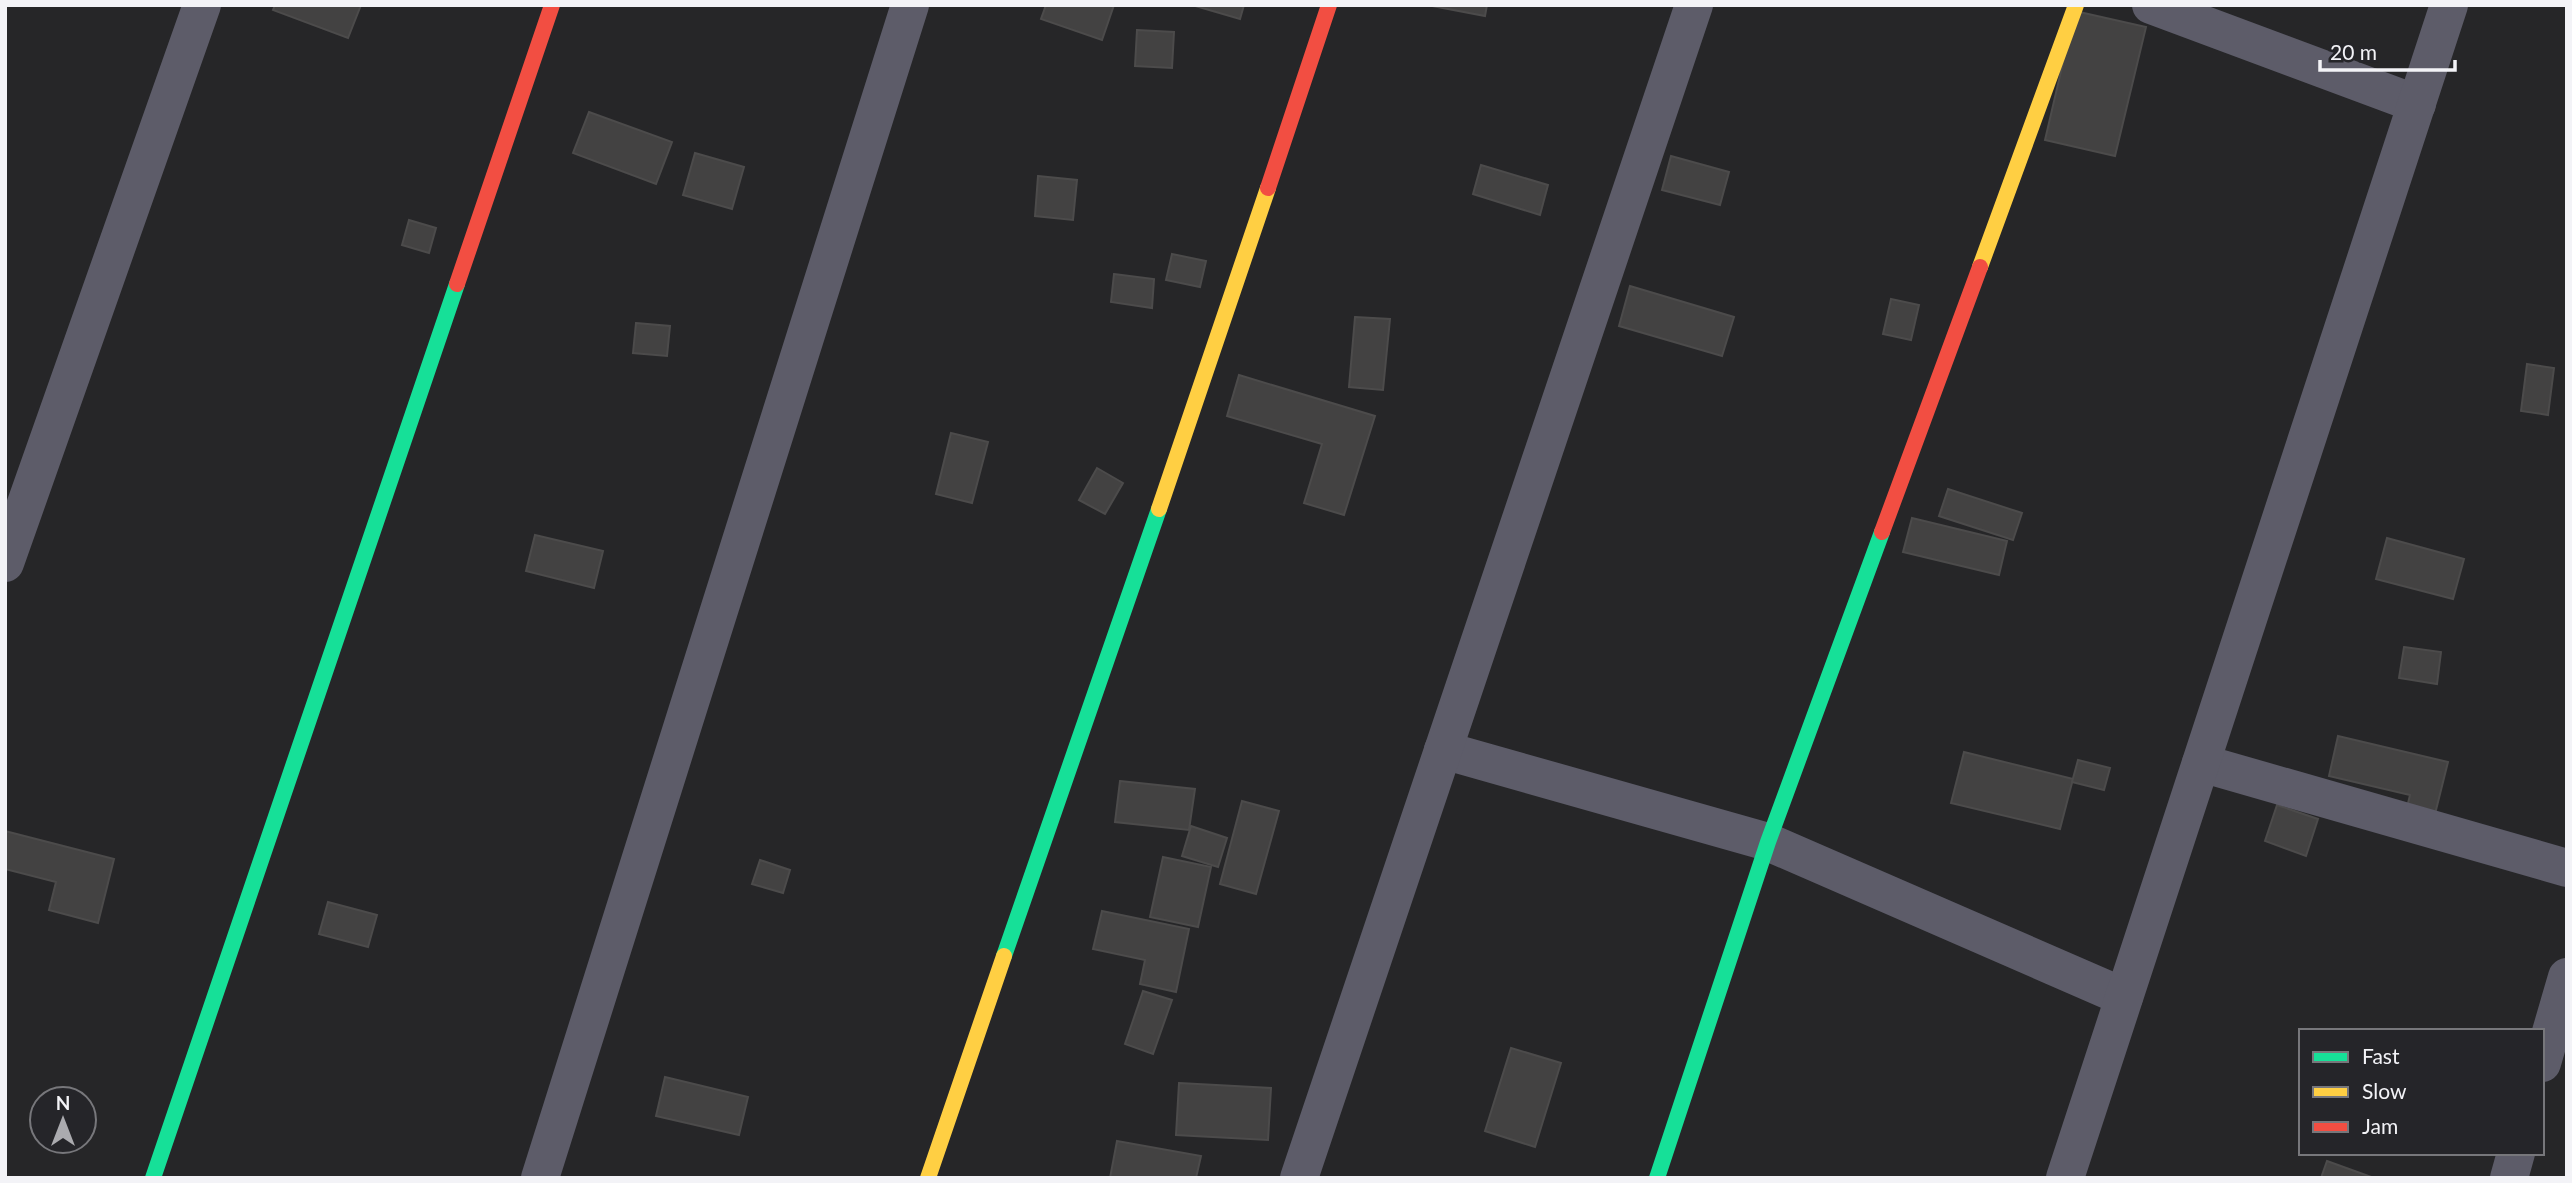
<svg xmlns="http://www.w3.org/2000/svg" width="2572" height="1183" viewBox="0 0 2572 1183" font-family="Lato,sans-serif">
<style>
.building{fill:#434242;stroke:#4c4b4b;stroke-width:2}
.lines{fill:none;stroke-linecap:round;stroke-linejoin:round}
.street{stroke:#5d5c69;stroke-width:38}
.fast{stroke:#16e098;stroke-width:16}
.slow{stroke:#ffcf43;stroke-width:16}
.jam{stroke:#f24e42;stroke-width:16}
</style>
<rect width="100%" height="100%" fill="#262628"/>
<g class="building">
<path d="M 275,5 L 361,5 L 348,38 L 273,10 Z"/>
<path d="M 1046,5 L 1114,5 L 1102,40 L 1041,19 Z"/>
<path d="M 1192,5 L 1244,5 L 1240,19 Z"/>
<path d="M 1427,5 L 1487,5 L 1485,16 Z"/>
<path d="M 2075,11 L 2146,27 L 2115,156 L 2045,140 Z"/>
<path d="M 1137,30 L 1174,32 L 1172,68 L 1135,66 Z"/>
<path d="M 589,112 L 672,142 L 656,184 L 573,153 Z"/>
<path d="M 695,153 L 744,167 L 732,209 L 683,195 Z"/>
<path d="M 1671,156 L 1729,172 L 1720,205 L 1662,190 Z"/>
<path d="M 1481,165 L 1548,185 L 1540,215 L 1473,194 Z"/>
<path d="M 1038,176 L 1077,180 L 1073,220 L 1035,216 Z"/>
<path d="M 409,220 L 436,228 L 429,253 L 402,245 Z"/>
<path d="M 1172,254 L 1206,261 L 1200,287 L 1166,280 Z"/>
<path d="M 1114,274 L 1154,279 L 1152,308 L 1111,302 Z"/>
<path d="M 1630,286 L 1734,317 L 1722,356 L 1619,326 Z"/>
<path d="M 1891,299 L 1919,305 L 1911,340 L 1883,334 Z"/>
<path d="M 1355,317 L 1390,319 L 1383,390 L 1349,387 Z"/>
<path d="M 636,323 L 670,326 L 667,356 L 633,353 Z"/>
<path d="M 2527,364 L 2554,368 L 2548,415 L 2521,411 Z"/>
<path d="M 1239,375 L 1375,416 L 1344,515 L 1304,503 L 1322,444 L 1227,416 Z"/>
<path d="M 951,433 L 988,442 L 972,503 L 936,494 Z"/>
<path d="M 1097,468 L 1123,483 L 1105,514 L 1079,500 Z"/>
<path d="M 1948,489 L 2022,513 L 2013,540 L 1939,516 Z"/>
<path d="M 1912,518 L 2007,541 L 1999,575 L 1903,552 Z"/>
<path d="M 535,535 L 603,551 L 594,588 L 526,571 Z"/>
<path d="M 2387,538 L 2464,559 L 2453,599 L 2376,579 Z"/>
<path d="M 2404,647 L 2441,652 L 2437,684 L 2399,678 Z"/>
<path d="M 2338,736 L 2448,762 L 2431,830 L 2403,824 L 2410,795 L 2329,776 Z"/>
<path d="M 1964,752 L 2073,779 L 2060,829 L 1951,803 Z"/>
<path d="M 2078,760 L 2110,768 L 2104,790 L 2072,782 Z"/>
<path d="M 1120,781 L 1195,789 L 1189,830 L 1115,822 Z"/>
<path d="M 1242,801 L 1279,811 L 1256,894 L 1220,884 Z"/>
<path d="M 2277,805 L 2318,819 L 2306,856 L 2265,841 Z"/>
<path d="M 1191,826 L 1227,838 L 1218,867 L 1182,856 Z"/>
<path d="M 5,831 L 114,859 L 98,923 L 49,910 L 56,882 L 5,869 Z"/>
<path d="M 1163,857 L 1211,867 L 1198,927 L 1150,917 Z"/>
<path d="M 760,860 L 790,870 L 783,893 L 752,884 Z"/>
<path d="M 328,902 L 377,915 L 368,947 L 319,934 Z"/>
<path d="M 1102,911 L 1189,929 L 1176,992 L 1140,984 L 1145,960 L 1093,949 Z"/>
<path d="M 1143,991 L 1172,1000 L 1153,1054 L 1125,1044 Z"/>
<path d="M 1511,1048 L 1561,1063 L 1535,1147 L 1485,1131 Z"/>
<path d="M 665,1077 L 748,1097 L 739,1135 L 656,1116 Z"/>
<path d="M 1179,1083 L 1271,1088 L 1268,1140 L 1176,1135 Z"/>
<path d="M 1117,1141 L 1201,1156 L 1196,1178 L 1110,1178 Z"/>
<path d="M 2327,1161 L 2374,1178 L 2321,1178 Z"/>
</g>
<g class="lines">
<g class="street">
<path d="M 2151,5 L 2417,104"/>
<path d="M 5,563 L 202,5"/>
<path d="M 1443,750 L 1768,842 L 2124,997"/>
<path d="M 2201,763 L 2567,868"/>
<path d="M 2542,1063 L 2567,977"/>
<path d="M 540,1178 L 910,5"/>
<path d="M 1299,1178 L 1694,5"/>
<path d="M 2065,1178 L 2449,5"/>
<path d="M 2509,1178 L 2516,1153"/>
</g>
<g class="fast">
<path d="M 1004,956 L 1159,509"/>
<path d="M 153,1178 L 457,284"/>
<path d="M 1657,1178 L 1768,842 L 1882,532"/>
</g>
<g class="slow">
<path d="M 1980,267 L 2076,5"/>
<path d="M 1159,509 L 1268,188"/>
<path d="M 928,1178 L 1004,956"/>
</g>
<g class="jam">
<path d="M 1268,188 L 1329,5"/>
<path d="M 457,284 L 552,5"/>
<path d="M 1882,532 L 1980,267"/>
</g>
</g>
<rect width="2572" height="1183" fill="none" stroke="#f3f3f7" stroke-width="14"/>
<rect x="2299" y="1029" width="245" height="126" fill="#252529" stroke="#77777b" stroke-width="2"/>
<rect x="2313" y="1052" width="35" height="10" fill="#16e098" stroke="#77777b" stroke-width="2"/>
<text x="2362" y="1064" font-size="21" fill="#f3f3f7">Fast</text>
<rect x="2313" y="1087" width="35" height="10" fill="#ffcf43" stroke="#77777b" stroke-width="2"/>
<text x="2362" y="1099" font-size="21" fill="#f3f3f7">Slow</text>
<rect x="2313" y="1122" width="35" height="10" fill="#f24e42" stroke="#77777b" stroke-width="2"/>
<text x="2362" y="1134" font-size="21" fill="#f3f3f7">Jam</text>
<g transform="translate(63 1120)"><circle r="33" fill="#252529" stroke="#77777b" stroke-width="2"/>
<path d="M0-5L12 26L0 18L-12 26Z" fill="#ababaf"/>
<text y="-10" font-size="19" font-weight="bold" text-anchor="middle" fill="#f3f3f7">N</text>
</g>
<path d="M2320 60v10h135v-10" fill="none" stroke="#f3f3f7" stroke-width="3.5"/>
<text x="2330" y="60" font-size="21" fill="#f3f3f7" stroke="#252529" stroke-width="5" paint-order="stroke">20 m</text>
</svg>
